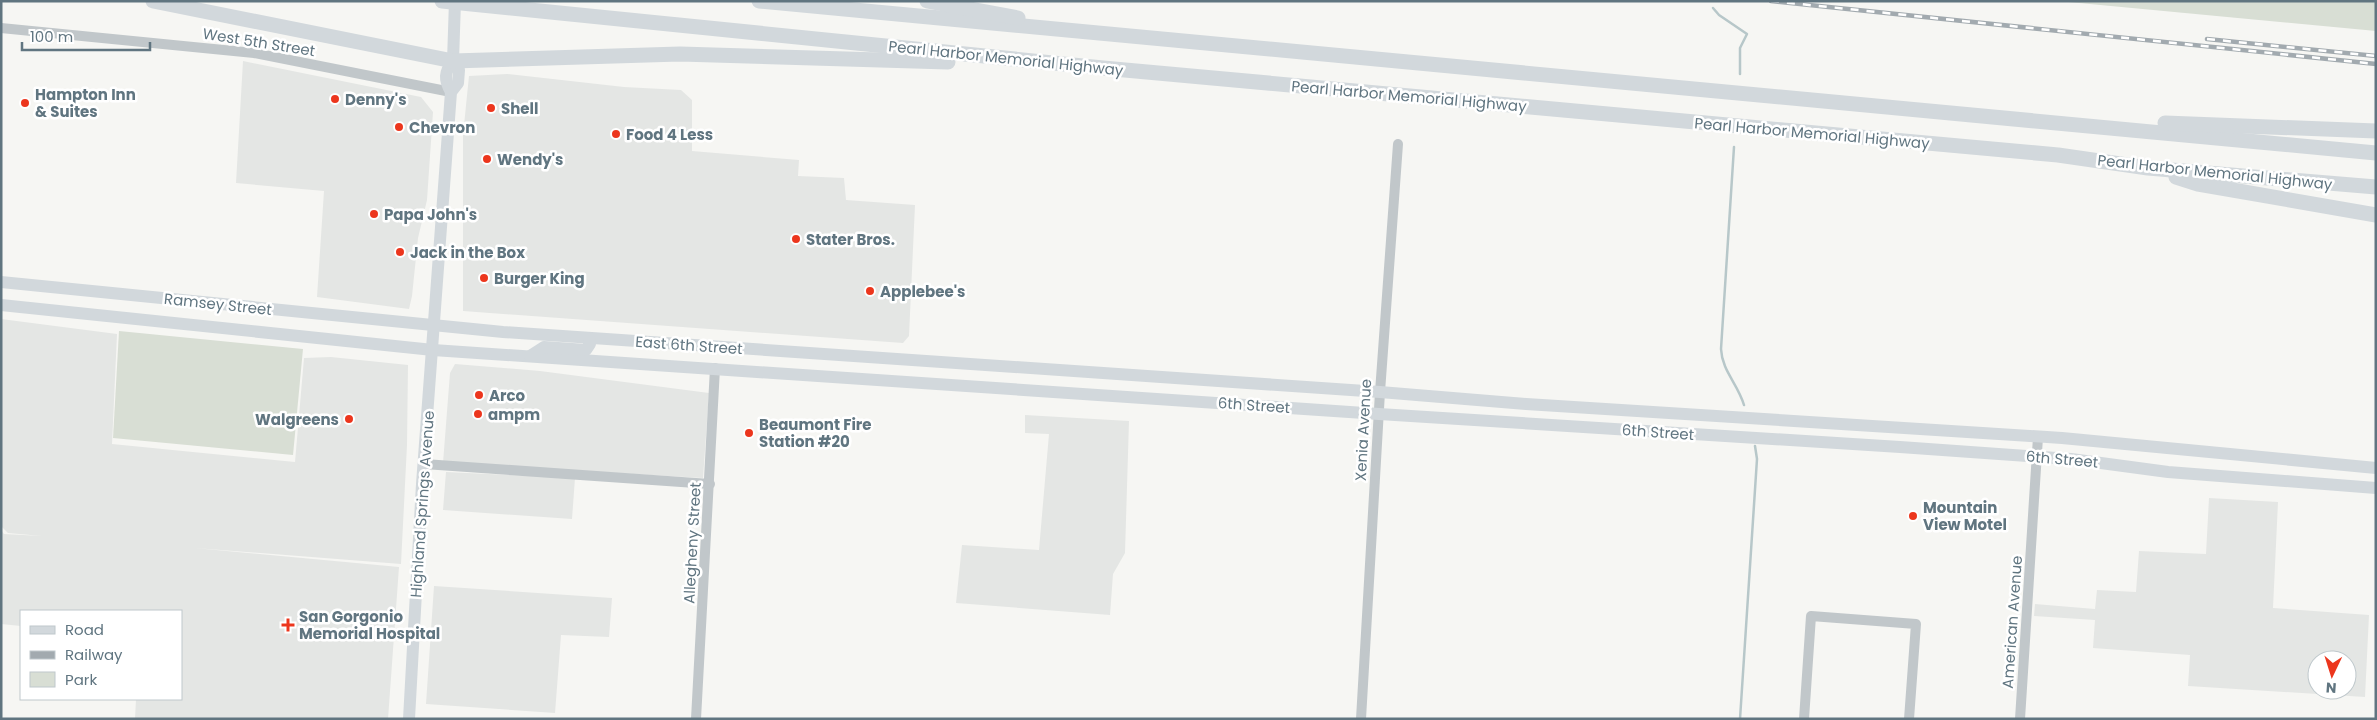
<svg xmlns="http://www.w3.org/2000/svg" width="2377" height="720" viewBox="0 0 2377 720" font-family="Poppins,sans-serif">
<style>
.built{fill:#e4e6e4;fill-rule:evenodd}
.green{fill:#d8ded4}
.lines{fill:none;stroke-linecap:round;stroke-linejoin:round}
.stream{stroke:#b7c7c9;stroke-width:2.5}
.minor{stroke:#c1c7ca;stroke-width:10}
.major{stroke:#d2d8dc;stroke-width:12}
.highway{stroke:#d2d8dc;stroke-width:15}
.rail-casing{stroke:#a2aaaf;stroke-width:4.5}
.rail{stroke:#fff;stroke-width:2.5;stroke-dasharray:8;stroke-linecap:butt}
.poi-dot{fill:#ec361d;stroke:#fff;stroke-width:2}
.labels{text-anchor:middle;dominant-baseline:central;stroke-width:5;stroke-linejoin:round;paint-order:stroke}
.street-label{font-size:15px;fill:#607580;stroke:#fff}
.poi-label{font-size:15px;font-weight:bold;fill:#607580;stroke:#fff;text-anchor:start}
</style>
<rect width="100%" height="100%" fill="#f6f6f3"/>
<g class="built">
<path d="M 243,61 L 421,97 L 433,112 L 427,200 L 418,238 L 412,296 L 409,309 L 317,297 L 324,191 L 236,183 Z"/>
<path d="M 507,74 L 624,87 L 681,90 L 692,100 L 692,151 L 799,160 L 798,176 L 844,178 L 846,200 L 915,205 L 909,336 L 903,343 L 463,311 L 463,135 L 469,76 Z"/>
<path d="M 1,319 L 117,334 L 112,444 L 295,462 L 304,358 L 331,357 L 408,365 L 407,445 L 401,564 L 195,548 L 399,567 L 388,719 L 135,719 L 136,699 L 181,699 L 181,611 L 21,611 L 21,626 L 1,624 L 1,530 L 4,534 L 42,536 L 8,533 L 1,526 Z"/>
<path d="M 455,364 L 540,371 L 709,393 L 703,478 L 443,463 L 450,373 Z"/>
<path d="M 1025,415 L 1129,421 L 1125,553 L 1113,574 L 1110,615 L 956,603 L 962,545 L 1039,550 L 1049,434 L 1025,433 Z"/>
<path d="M 446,472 L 575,478 L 572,519 L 443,510 Z"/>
<path d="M 2209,498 L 2278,502 L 2273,608 L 2369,615 L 2365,697 L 2188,686 L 2190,655 L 2093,648 L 2095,620 L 2034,616 L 2035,604 L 2095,609 L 2097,590 L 2136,592 L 2139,551 L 2206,554 ZM 2317,660 L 2347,660 L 2347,690 L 2317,690 Z"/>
<path d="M 434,586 L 612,598 L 609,637 L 561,635 L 555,713 L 426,704 Z"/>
</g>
<g class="green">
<path d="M 2058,1 L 2376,1 L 2376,31 Z"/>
<path d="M 119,331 L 303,349 L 293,455 L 113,438 Z"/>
</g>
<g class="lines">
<g class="stream">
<path d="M 1713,8 L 1719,15 L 1747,34 L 1740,48 L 1740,74"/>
<path d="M 1734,147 L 1721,349 C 1722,371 1738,384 1744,405"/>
<path d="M 1740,719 L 1757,459 L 1755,446"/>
</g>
<g class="minor">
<path d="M 1,28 L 254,53 L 451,92"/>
<path d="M 424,464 L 710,484"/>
<path d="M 696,719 L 715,368"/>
<path d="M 1361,719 L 1380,392 L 1398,144"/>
<path d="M 1804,719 L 1811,616 L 1916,624 L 1909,719"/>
<path d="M 2020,719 L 2038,437"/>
</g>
<g class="major">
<path d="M 451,92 C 444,80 444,72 453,61"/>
<path d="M 1,282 L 503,332 L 1380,392 L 1526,404 L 2062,438 L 2376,468"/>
<path d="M 1,305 L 433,350 L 1379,414 L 1900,447 L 2071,459 L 2168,472 L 2376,488"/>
<path d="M 530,356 L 544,347 L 586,350 L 590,344 L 589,338"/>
<path d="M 409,719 L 422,484 L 451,92 L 458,83 L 459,70 L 453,61 L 455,1"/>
</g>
<g class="highway">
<path d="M 153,1 L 453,61 L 680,54 L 948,62"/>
<path d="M 442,1 L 1103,68 L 2058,155 L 2148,168 L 2376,187"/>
<path d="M 759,1 L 2376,153"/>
<path d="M 927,1 L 1018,18"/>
<path d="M 2165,123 L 2376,131"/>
<path d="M 2176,177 L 2198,184 L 2376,215"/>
</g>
<defs>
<g id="rail">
<path d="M 1771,1 L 2376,64"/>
<path d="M 2207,39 L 2376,56"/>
</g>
</defs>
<use href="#rail" class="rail-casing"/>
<use href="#rail" class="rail"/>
</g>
<g class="poi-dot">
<circle cx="335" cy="99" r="5"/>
<circle cx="25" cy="103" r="5"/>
<circle cx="491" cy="108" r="5"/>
<circle cx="399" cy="127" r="5"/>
<circle cx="616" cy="134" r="5"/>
<circle cx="487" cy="159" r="5"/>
<circle cx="374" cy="214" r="5"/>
<circle cx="796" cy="239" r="5"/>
<circle cx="400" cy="252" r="5"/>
<circle cx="484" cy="278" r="5"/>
<circle cx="870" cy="291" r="5"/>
<circle cx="479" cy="395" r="5"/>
<circle cx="478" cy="414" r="5"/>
<circle cx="349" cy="419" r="5"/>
<circle cx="749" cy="433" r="5"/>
<circle cx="1913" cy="516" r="5"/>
<path d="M285.5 617.5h5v5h5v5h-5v5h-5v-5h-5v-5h5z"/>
</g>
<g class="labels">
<g class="street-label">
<text transform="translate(259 42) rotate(9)">West 5th Street</text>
<text transform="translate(1006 58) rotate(6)">Pearl Harbor Memorial Highway</text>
<text transform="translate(1409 96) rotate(5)">Pearl Harbor Memorial Highway</text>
<text transform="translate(1812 133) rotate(5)">Pearl Harbor Memorial Highway</text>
<text transform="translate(2215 172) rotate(6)">Pearl Harbor Memorial Highway</text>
<text transform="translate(218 304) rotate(6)">Ramsey Street</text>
<text transform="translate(689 345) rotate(4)">East 6th Street</text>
<text transform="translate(1254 405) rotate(4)">6th Street</text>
<text transform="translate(1363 430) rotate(-87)">Xenia Avenue</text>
<text transform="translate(1658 432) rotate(4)">6th Street</text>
<text transform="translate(2062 459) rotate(5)">6th Street</text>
<text transform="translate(422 504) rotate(-86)">Highland Springs Avenue</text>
<text transform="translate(692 543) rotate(-87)">Allegheny Street</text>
<text transform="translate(2012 622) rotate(-86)">American Avenue</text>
</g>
<g class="poi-label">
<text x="35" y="94">Hampton Inn<tspan x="35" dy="17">&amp; Suites</tspan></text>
<text x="345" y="99">Denny's</text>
<text x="501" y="108">Shell</text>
<text x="409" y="127">Chevron</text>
<text x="626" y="134">Food 4 Less</text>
<text x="497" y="159">Wendy's</text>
<text x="384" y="214">Papa John's</text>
<text x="806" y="239">Stater Bros.</text>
<text x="410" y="252">Jack in the Box</text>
<text x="494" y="278">Burger King</text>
<text x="880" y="291">Applebee's</text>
<text x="489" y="395">Arco</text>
<text x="488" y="414">ampm</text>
<text x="339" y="419" text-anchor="end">Walgreens</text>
<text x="759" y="424">Beaumont Fire<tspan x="759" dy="17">Station #20</tspan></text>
<text x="1923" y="507">Mountain<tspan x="1923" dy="17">View Motel</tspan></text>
<text x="299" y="616">San Gorgonio<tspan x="299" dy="17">Memorial Hospital</tspan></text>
</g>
</g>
<rect width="2377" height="720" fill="none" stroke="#607580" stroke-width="5"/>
<rect x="20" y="610" width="162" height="90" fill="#ffffff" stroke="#bfc8cc"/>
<rect x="30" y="626" width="25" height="8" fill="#d2d8dc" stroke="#bfc8cc"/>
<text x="65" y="635" font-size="15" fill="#607580">Road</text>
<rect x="30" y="651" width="25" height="8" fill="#a2aaaf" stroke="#bfc8cc"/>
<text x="65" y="660" font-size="15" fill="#607580">Railway</text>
<rect x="30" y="672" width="25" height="15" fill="#d8ded4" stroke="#bfc8cc"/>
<text x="65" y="685" font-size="15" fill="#607580">Park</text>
<g transform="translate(2332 675) rotate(184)"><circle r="24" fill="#ffffff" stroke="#bfc8cc"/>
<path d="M0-4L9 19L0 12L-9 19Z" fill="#ec361d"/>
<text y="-8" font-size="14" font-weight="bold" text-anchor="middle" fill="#607580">N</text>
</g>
<path d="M22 42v8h128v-8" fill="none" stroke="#607580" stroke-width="2.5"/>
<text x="30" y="42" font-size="15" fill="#607580" stroke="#ffffff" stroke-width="4" paint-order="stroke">100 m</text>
</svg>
